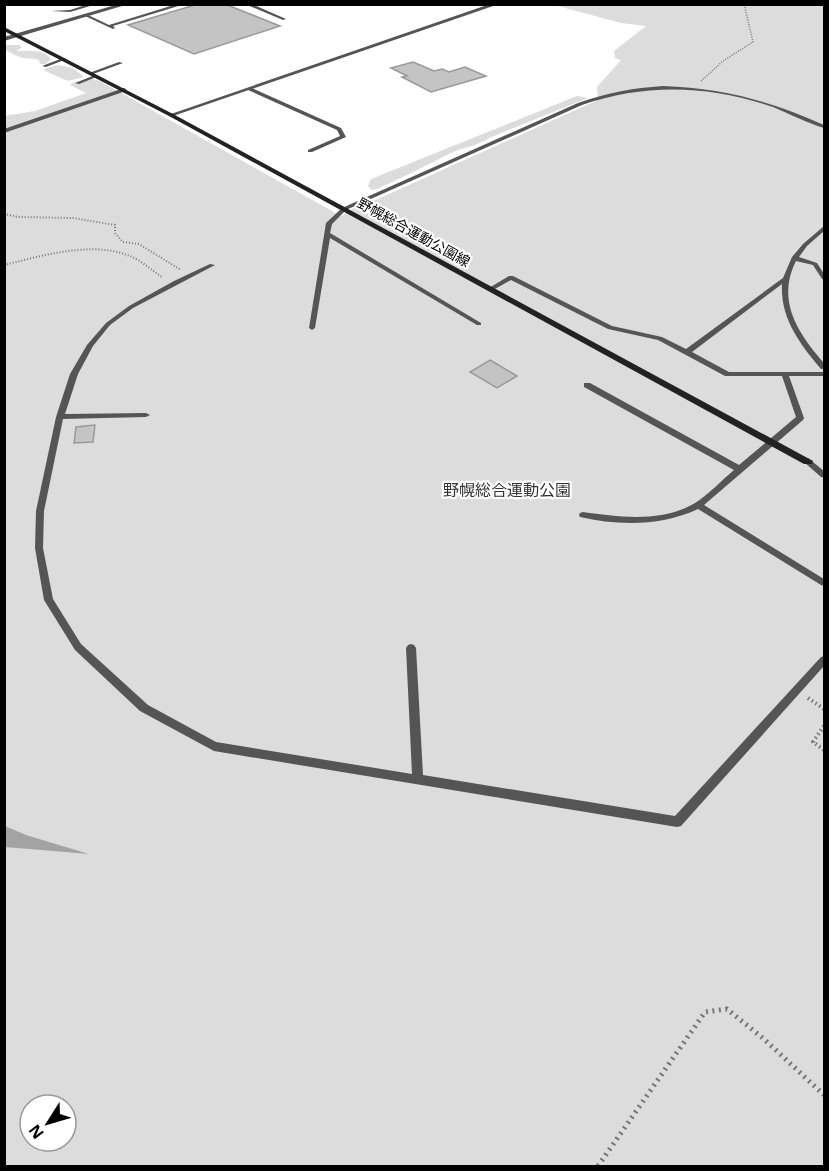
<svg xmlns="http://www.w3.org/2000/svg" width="829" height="1171" viewBox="0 0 829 1171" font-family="'Noto Sans','Noto Sans JP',sans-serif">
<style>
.green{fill:#dcdcdc;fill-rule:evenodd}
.water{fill:#a3a3a3}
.building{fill:#c4c4c4;stroke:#999;stroke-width:1.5}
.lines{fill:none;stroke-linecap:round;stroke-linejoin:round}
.path-far3{stroke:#777;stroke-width:1.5;stroke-dasharray:1 1.5;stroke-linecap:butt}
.path-far2{stroke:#777;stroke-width:2;stroke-dasharray:1 2;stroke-linecap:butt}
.path-far1{stroke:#777;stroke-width:4;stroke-dasharray:1.5 3;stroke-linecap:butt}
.path{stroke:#777;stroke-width:5;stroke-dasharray:2 4.5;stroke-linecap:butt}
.service{fill:#555;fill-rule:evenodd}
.minor{fill:#555;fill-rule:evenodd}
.secondary{fill:#222;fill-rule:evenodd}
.labels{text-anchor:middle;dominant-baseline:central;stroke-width:4.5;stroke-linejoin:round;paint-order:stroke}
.far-street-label{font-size:14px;fill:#000;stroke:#fff}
.park-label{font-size:16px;fill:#333;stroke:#fff}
</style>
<rect width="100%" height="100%" fill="#fff"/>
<g class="green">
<path d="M 554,5 L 824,5 L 824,1166 L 5,1166 L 4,116 L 35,111 L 86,93 L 70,85 L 72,83 L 93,79 L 100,81 L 341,216 L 362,203 L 369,203 L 598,100 L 597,87 L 621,60 L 615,58 L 614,51 L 646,26 L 621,23 ZM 30,1105 L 66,1105 L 66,1141 L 30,1141 Z"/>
<path d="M 5,45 L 19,45 L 22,47 L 17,51 C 29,51 43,49 51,59 L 46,64 L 40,64 L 39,60 C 34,58 30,59 24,58 C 16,57 11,52 5,50 Z"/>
<path d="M 58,65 L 73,68 L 84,77 L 68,81 L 45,71 L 44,69 Z"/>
<path d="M 577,96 L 588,98 L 489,138 C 476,147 462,147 449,154 C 425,166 402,178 377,189 L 371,190 L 368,186 L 371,179 Z"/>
</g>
<path class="water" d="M 5,826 L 26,835 L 89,854 L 5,847 Z"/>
<g class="building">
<path d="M 198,4 L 225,4 L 280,26 L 194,54 L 128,25 Z"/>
<path d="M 413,62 L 434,71 L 442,69 L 449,72 L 465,67 L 486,76 L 431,92 L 402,77 L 407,76 L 391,68 Z"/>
<path d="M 490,360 L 517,376 L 497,388 L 470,372 Z"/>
<path d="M 95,425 L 93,442 L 74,443 L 76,427 Z"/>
</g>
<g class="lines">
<path class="path-far3" d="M 701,81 L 723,61 L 753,42 L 744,4"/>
<g class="path-far2">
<path d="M 4,214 L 18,217 L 73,218 L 115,225 L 115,233 L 123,242 L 139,244 L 181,270"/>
<path d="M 4,265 C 41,256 90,241 127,255 C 140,259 151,270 162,277"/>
</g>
<g class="path-far1">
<path d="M 808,698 L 824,709"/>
<path d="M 824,726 L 813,742 L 824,750"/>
</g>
<path class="path" d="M 598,1166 L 705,1012 L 727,1009 L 764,1039 L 824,1095"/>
<g class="service">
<path d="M 89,4 L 97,4 L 70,12 L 51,11 L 70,10 Z"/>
<path d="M 177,4 L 185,4 L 113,26 L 115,28 L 113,29 L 85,16 L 88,15 L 109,25 Z"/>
<path d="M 245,4 L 252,4 L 286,19 L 283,20 Z"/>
<path d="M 63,58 L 67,59 L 46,67 L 42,66 Z"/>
<path d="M 119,62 L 123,63 L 93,74 L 89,73 Z"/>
<path d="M 95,75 L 99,76 L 79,84 L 75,83 Z"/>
<path d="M 663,86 C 723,88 770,101 824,125 L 824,128 C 807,123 790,114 773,107 C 709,85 645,83 582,105 L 346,210 L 332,224 L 330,233 L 481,323 L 481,325 L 477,325 L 330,238 L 315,328 L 312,330 L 309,328 L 326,223 L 342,208 L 578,103 C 606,93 633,88 663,86 Z"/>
<path d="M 248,88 L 252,88 L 341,128 L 346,137 L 312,152 L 308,152 L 308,150 L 340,136 L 337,130 L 248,90 Z"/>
<path d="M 824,226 L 824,231 L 807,246 L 799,257 L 817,263 L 824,274 L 824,280 L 822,279 L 813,265 L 796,261 C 776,301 798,333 824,363 L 824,369 L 821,369 C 800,344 780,318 782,284 L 692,352 L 729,372 L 824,372 L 824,376 L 789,376 L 804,418 L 803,420 L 704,505 L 824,579 L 824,586 L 821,585 L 698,509 C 662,526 619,526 580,517 L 579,515 L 580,513 L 583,512 C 619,517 662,523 695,503 C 709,494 722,480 734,470 L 584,387 L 584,383 L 590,383 L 739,465 L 796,417 L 782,376 L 725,376 L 658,340 L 608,329 L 511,280 L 493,290 L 489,290 L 489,288 L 509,276 L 513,276 L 612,326 L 662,337 L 686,349 L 783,278 L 792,257 L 803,244 Z"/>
<path d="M 210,264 L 215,265 L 133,308 L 110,325 L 93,346 L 78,374 L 65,414 L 146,413 L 150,415 L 146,417 L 63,419 L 44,511 L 43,548 L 53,599 L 81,644 L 148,705 L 216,742 L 412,774 L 406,648 L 408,645 L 411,644 L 414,645 L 416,648 L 423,775 L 675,816 L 821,657 L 824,656 L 824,666 L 681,826 L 677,827 L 214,751 L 140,711 L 75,650 L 44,600 L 35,548 L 36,511 L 56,417 L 70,374 L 87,345 L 106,323 L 129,306 L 174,281 Z"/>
<path d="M 808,458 L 824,471 L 824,478 L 821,477 L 805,463 L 804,461 Z"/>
</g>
<g class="minor">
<path d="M 119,4 L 129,4 L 4,41 L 4,37 Z"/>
<path d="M 490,4 L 499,4 L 173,116 L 168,115 Z"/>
<path d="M 124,88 L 126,89 L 126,91 L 4,133 L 4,129 Z"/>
</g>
<path class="secondary" d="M 4,27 L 173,114 L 813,461 L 812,464 L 804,464 L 169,116 L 4,31 Z"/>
</g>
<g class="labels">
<g class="far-street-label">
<text transform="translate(414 232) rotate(29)">野幌総合運動公園線</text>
</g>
<g class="park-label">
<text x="507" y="490">野幌総合運動公園</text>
</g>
</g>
<rect width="829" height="1171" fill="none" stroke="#000000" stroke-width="12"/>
<g transform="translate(48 1123) rotate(233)"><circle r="28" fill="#ffffff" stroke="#999999" stroke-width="1.5"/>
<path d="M0-4.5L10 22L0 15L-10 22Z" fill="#000000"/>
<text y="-9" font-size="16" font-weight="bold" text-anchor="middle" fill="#000000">N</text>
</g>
</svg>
